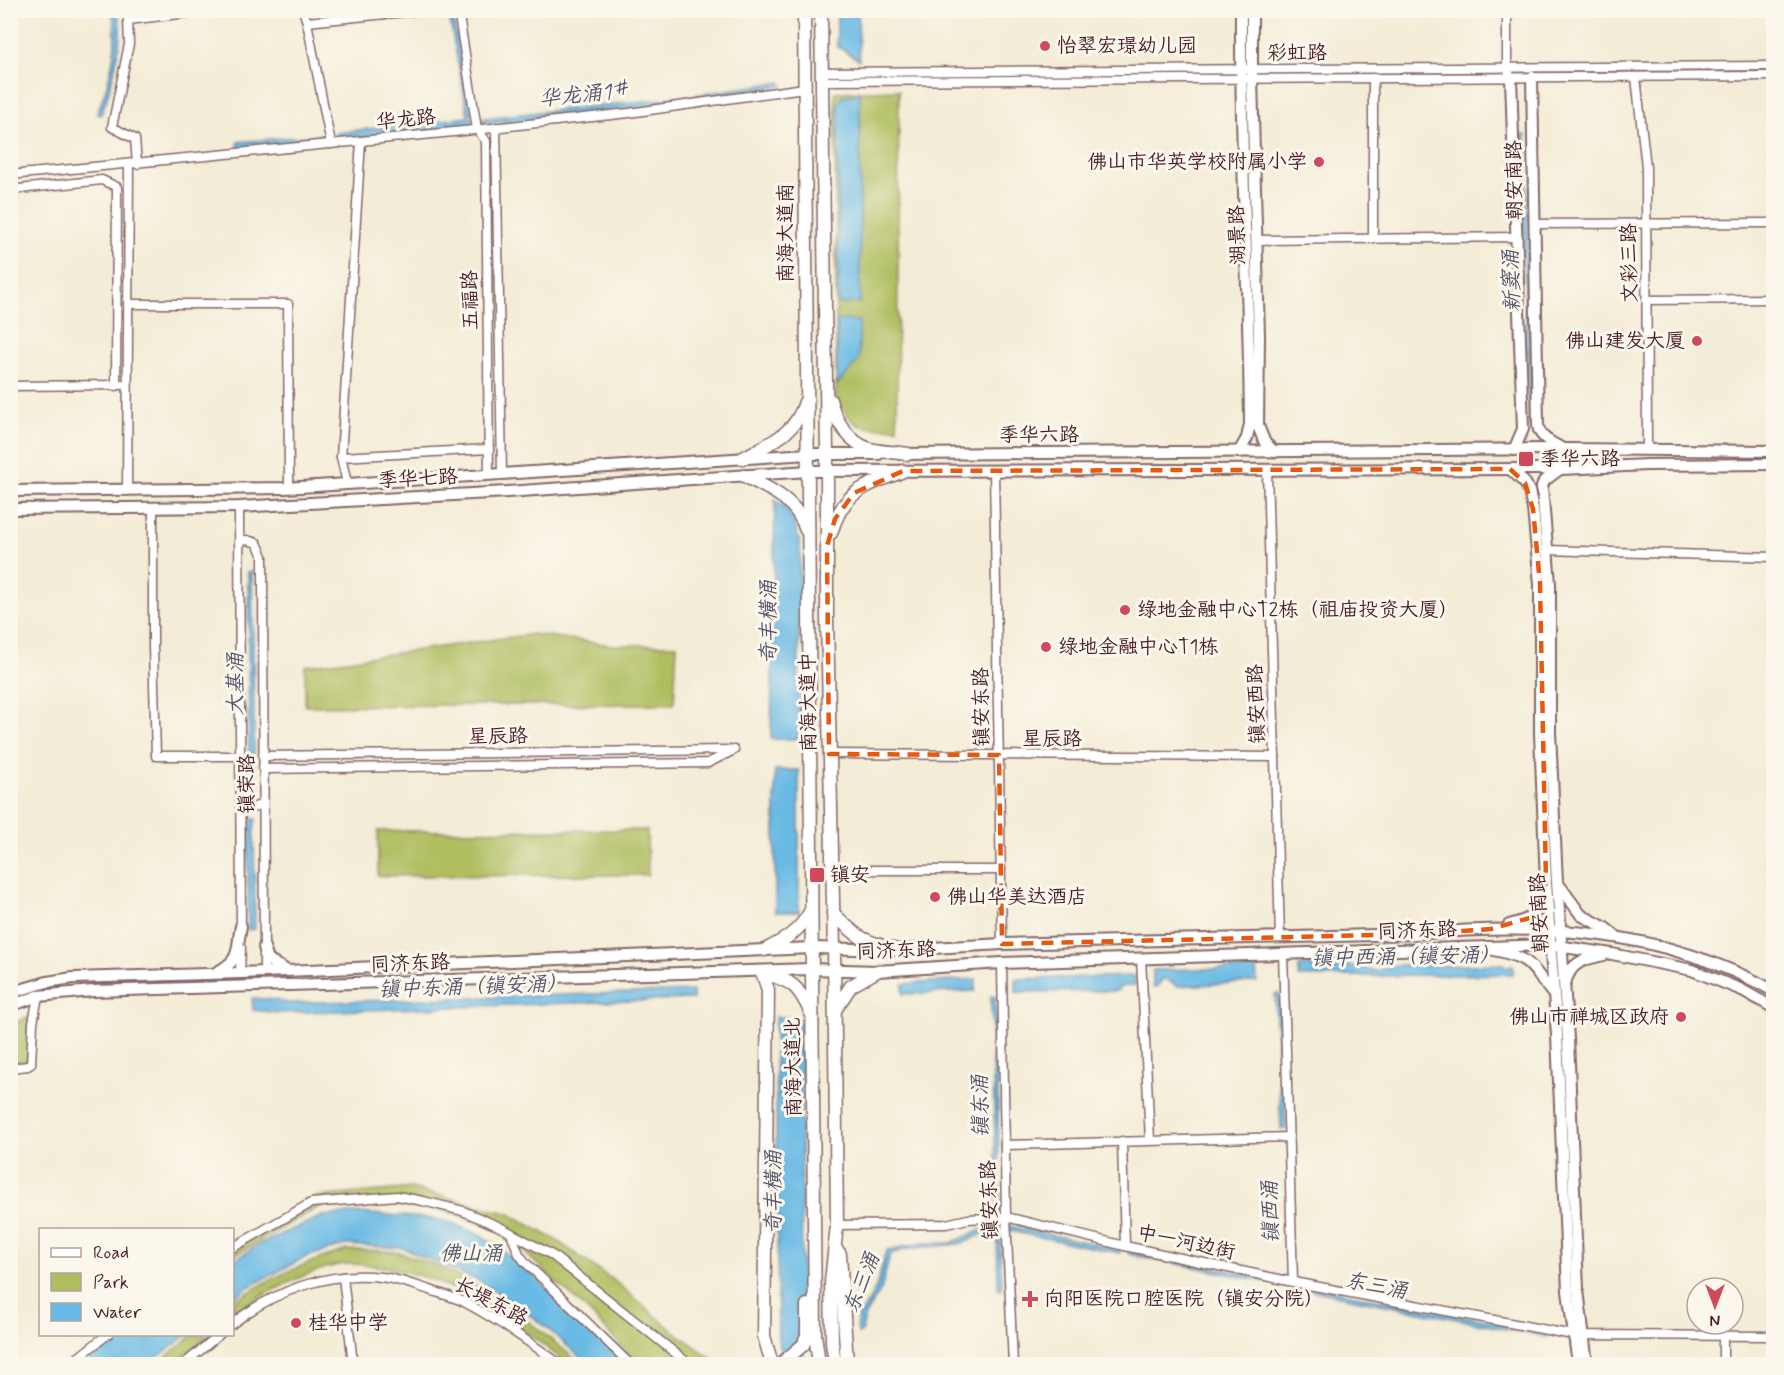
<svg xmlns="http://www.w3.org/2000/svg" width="1784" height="1375" viewBox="0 0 1784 1375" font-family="Mynerve,'LXGW WenKai TC',sans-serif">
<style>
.green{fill:#b0be61;stroke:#7d6e46;stroke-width:1.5}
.water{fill:#69bae4;stroke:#5a6c88;stroke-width:1.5}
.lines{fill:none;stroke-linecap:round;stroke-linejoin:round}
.minor-casing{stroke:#856767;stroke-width:11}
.major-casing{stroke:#856767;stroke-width:14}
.highway-casing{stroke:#856767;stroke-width:15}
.minor{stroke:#fff;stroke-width:8}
.major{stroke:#fff;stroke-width:10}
.highway{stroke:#fff;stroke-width:12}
.highway-bridge-casing{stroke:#856767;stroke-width:15;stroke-linecap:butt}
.highway-bridge{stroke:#fff;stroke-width:12}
.marked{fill:none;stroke:#e8590c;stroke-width:4.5;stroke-dasharray:12 8;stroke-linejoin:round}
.poi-dot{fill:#d1495b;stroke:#fbf7ec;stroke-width:2}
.labels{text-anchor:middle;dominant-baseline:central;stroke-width:6;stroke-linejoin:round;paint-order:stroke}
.poi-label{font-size:20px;fill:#4a1f2b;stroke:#fbf7ec;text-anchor:start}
.street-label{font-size:20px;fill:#4a1f2b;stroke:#fbf7ec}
.water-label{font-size:21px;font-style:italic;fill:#55556c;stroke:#fbf7ec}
</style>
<rect width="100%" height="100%" fill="#fbf7ec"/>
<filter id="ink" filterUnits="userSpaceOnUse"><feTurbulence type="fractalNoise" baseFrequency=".0167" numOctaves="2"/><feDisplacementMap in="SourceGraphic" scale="12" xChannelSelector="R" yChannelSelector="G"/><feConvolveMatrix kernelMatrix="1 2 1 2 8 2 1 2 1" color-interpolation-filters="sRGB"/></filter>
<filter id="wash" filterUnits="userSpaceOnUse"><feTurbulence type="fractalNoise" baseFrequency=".008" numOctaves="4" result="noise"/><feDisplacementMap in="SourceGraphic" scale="24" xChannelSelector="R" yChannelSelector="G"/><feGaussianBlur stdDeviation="1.35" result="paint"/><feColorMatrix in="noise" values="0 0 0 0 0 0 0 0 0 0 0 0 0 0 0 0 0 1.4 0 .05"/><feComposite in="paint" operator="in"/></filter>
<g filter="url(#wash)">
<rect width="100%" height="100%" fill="#f3ecd6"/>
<g class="green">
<path d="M 899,90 L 897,428 C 860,428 855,432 836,397 L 835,92 Z"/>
<path d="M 533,634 L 612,645 L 677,645 L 674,704 L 305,706 L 305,666 Z"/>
<path d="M 647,830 L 648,875 L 378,876 L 378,831 Z"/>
<path d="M 28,1017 L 28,1061 L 11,1062 L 11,1024 Z"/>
<path d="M 411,1188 L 510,1214 L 556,1240 L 617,1283 L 671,1329 L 719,1364 L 638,1364 L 590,1313 L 523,1251 L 516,1238 L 457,1214 L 427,1207 L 363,1203 L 338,1203 L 319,1207 L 233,1256 L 233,1244 L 317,1197 Z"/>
<path d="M 347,1250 C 366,1251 389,1249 407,1255 C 473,1275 529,1320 581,1364 L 567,1364 C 506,1313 432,1265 350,1264 C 329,1264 303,1276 284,1285 C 266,1293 248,1302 233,1315 L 233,1302 C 268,1278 306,1262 347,1250 Z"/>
<path d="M 193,1335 L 209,1335 L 173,1364 L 157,1364 Z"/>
</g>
<g class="water">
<path d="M 112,11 L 117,11 C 127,34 110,91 101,115 L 97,114 C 109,83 121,44 112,11 Z"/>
<path d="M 448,11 L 452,12 L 472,114 L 468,115 Z"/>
<path d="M 837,11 L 858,11 L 859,60 L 837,46 Z"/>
<path d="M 781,82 L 783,86 L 698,99 L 696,97 L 696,95 Z"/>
<path d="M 860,93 L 860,303 L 838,304 L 838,103 L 844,96 Z"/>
<path d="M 690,96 L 691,100 L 585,114 L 480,124 L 479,120 L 485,118 Z"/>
<path d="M 469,117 L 473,118 L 474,125 L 468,127 L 337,139 L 335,133 Z"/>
<path d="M 320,135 L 321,141 L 243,149 L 239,149 L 238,142 Z"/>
<path d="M 1520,135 L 1526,135 L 1533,425 L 1529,427 Z"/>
<path d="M 837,320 L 859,321 L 859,360 L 837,385 Z"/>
<path d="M 775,500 C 795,511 794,523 800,543 L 798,739 L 771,739 Z"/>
<path d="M 248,572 L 252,572 L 255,796 L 249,796 L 249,792 Z"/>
<rect x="775" y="770" width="24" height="142"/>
<path d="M 248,819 L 256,819 L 254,830 L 255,929 L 248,930 Z"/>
<path d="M 1415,963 L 1434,966 L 1504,964 L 1504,967 L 1513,965 L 1513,974 L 1299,977 L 1299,966 L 1310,965 L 1317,969 L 1326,970 L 1349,965 L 1376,971 L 1392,966 Z"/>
<path d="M 1256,968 L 1257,982 L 1177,986 L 1164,978 L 1156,987 L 1153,987 L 1153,970 Z"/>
<path d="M 1135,976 L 1135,985 L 1120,987 L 1117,991 L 1016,992 L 1016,979 Z"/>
<path d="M 976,979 L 975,991 L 903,994 L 903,984 Z"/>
<path d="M 693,991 L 693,999 L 278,1013 L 253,1010 L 252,998 L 276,1000 L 287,1003 Z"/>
<path d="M 1275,994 L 1280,994 L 1286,1129 L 1281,1129 Z"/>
<path d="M 991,996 L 996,997 L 1000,1214 L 997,1214 Z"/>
<path d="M 775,1017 L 801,1018 L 802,1353 L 810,1364 L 786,1364 L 778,1340 Z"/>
<path d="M 358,1213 L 428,1218 L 449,1222 L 484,1237 L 523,1266 L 626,1364 L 588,1364 L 541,1323 L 479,1281 L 403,1248 L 345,1245 L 306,1257 L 248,1287 L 233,1299 L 233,1261 L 259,1244 L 322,1216 Z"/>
<path d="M 998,1218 L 1000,1218 L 1002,1231 L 1000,1235 L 1002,1290 L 998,1289 L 997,1235 C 984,1230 977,1238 966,1242 C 941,1249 915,1244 890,1254 L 881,1290 L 865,1315 L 862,1332 L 858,1334 L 857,1318 C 876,1295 878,1283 885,1254 L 887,1250 L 924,1243 L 951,1243 L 995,1224 Z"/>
<path d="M 1009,1226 L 1120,1249 L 1120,1253 L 1010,1231 Z"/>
<path d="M 1129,1251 L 1548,1332 L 1547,1337 L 1128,1254 Z"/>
<path d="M 123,1334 L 187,1334 L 187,1335 L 149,1364 L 85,1364 Z"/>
</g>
</g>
<g filter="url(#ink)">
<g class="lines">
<defs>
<g id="minor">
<path d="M 303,10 L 307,22"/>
<path d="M 458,10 L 477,129 L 486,141 L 489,474"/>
<path d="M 1507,10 L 1507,68 L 1509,73"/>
<path d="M 821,72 L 1774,66"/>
<path d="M 1636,77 L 1646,167 L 1647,450"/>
<path d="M 1373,78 L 1373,239"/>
<path d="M 821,81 L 1774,76"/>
<path d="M 496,127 L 502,473"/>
<path d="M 331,144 L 307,22 L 425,10"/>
<path d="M 137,164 L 135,139 L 112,127 L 129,44 L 128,20 L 213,10"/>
<path d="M 10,175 L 474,130 L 629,113 L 804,88"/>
<path d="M 10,190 L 102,180 L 117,187 L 116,386"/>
<path d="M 1534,224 L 1774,223"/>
<path d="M 1256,240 L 1518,237"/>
<path d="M 1646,300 L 1774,299"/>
<path d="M 128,304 L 288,304 L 289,487"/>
<path d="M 10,386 L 121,385"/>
<path d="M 341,457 L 489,449"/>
<path d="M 1267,469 L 1280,938"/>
<path d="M 994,470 L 1002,944"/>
<path d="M 347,483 L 341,457 L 361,141"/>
<path d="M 127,491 L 129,165"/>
<path d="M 239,507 L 241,932"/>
<path d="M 153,508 L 153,647 L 156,756 L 240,756"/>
<path d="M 239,541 L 247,540 L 257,543 L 263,556 L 264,972"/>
<path d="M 1547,550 L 1774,557"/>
<path d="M 829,754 L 1275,757"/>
<path d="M 263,756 L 730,750"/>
<path d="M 263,769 L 708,763 L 734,750"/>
<path d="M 240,804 C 249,810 257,809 263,801"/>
<path d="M 832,870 L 1001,870"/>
<path d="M 1283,953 L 1293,1282"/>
<path d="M 1141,958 L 1150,1140"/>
<path d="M 1002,963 L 1006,1217 L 1013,1364"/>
<path d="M 240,973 L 241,948"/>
<path d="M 10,1068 L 28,1066 L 31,1064 L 33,1023 L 38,996"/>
<path d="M 1122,1141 L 1125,1246"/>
<path d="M 1005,1145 L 1289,1137"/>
<path d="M 837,1225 L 946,1224 L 968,1219 L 1006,1217 L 1125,1246 L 1293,1282 L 1573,1335 L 1774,1336"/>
<path d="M 511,1233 L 519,1254 L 525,1262 L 630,1364"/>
<path d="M 232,1248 L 311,1203 L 397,1196 L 423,1201 L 463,1211 L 500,1227 L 552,1255 L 689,1364"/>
<path d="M 343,1277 L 353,1364"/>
<path d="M 232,1324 C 272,1292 329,1270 381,1277 C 398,1279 414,1285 430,1290 C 441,1294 454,1297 464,1302 C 498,1320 529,1342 560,1364"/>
<path d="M 1723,1336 L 1723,1364"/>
<path d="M 70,1364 L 108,1334"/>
<path d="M 184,1364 L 220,1334"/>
</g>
<g id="major">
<path d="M 1252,10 L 1252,79 L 1259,336 L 1258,426 L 1265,443 L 1275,452"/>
<path d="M 1532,77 L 1538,426 C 1540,438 1551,442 1561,448"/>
<path d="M 1511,78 L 1523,429 L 1514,450"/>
<path d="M 1239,452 L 1247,438 L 1250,424 C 1249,286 1240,149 1241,10"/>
<path d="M 901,454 L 1564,449 L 1774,451"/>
<path d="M 1510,469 L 1525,483 L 1529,491 L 1533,509 L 1540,584 L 1540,733 L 1546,883 L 1557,1035 L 1568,1291 L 1578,1364"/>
<path d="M 1560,469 L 1544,481 L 1542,487 L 1550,584 L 1550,733 L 1557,882 L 1568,1039 L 1578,1290 L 1587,1364"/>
<path d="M 10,491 L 285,488 L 808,454 L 879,454"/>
<path d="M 10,509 L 239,507 L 507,492 L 808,471 L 1561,469 L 1647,465 L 1774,464"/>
<path d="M 1557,882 L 1581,915 L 1604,927 L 1617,937"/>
<path d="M 1509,925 C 1534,919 1537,915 1544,892"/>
<path d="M 264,947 L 268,960 L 286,970"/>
<path d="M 1494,950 C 1533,958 1530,966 1553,994"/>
<path d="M 217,972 C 242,959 236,950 241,926"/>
<path d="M 1565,984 C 1570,962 1584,959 1604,955"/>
<path d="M 10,993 L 47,982 L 73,978 L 240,973 L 765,950 L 812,948 L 897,950 L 1002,944 L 1416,934 C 1543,923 1659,928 1774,991"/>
<path d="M 10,1006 L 38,996 L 93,991 L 812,969 L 877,971 L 1002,963 L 1550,945 L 1612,954 L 1692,970 L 1742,990 L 1774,1008"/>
</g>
<g id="highway">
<path d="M 804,10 L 815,1334 L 819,1364"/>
<path d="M 821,10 L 827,454 L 827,618 L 834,949 L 837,1225 L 831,1282 L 832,1342 L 835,1364"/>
<path d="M 830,400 C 835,420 849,443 870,449 C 882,452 895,452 908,454"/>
<path d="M 743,458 C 770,443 796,434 805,402"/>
<path d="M 744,476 C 770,489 797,500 806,530"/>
<path d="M 831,533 C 844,489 865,487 903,471"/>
<path d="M 833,913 C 858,938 862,941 897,950"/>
<path d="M 765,950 C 785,940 801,930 811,910"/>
<path d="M 762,972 L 768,990 L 764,1336 L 772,1364"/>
<path d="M 762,972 C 792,982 797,983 811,1013"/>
<path d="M 835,1010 L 851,986 L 877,971"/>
<path d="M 837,1250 L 840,1254 L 847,1364"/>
<path d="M 803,1345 L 807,1335 L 807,1305"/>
</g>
</defs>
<use href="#minor" class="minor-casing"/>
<use href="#major" class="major-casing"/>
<use href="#highway" class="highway-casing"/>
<use href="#minor" class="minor"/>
<use href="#major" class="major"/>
<use href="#highway" class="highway"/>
<defs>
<path id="highway-bridge" d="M 783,1362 L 803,1345"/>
</defs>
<use href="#highway-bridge" class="highway-bridge-casing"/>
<use href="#highway-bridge" class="highway-bridge"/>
</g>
</g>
<path class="marked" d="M 1510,469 L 1525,483 L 1533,509 L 1540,584 L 1546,883 L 1533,917 L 1491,929 L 1416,934 L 1002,944 L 999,755 L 829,754 L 827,546 L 835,519 L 854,493 L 903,471 Z"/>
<g class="poi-dot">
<circle cx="1045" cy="46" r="6"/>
<circle cx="1319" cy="162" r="6"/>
<circle cx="1697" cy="341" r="6"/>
<rect x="1518" y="451" width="16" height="16" rx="3"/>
<circle cx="1125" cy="610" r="6"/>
<circle cx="1046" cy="647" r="6"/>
<rect x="809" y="867" width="16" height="16" rx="3"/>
<circle cx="935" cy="897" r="6"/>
<circle cx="1681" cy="1017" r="6"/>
<path d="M1027 1290h6v6h6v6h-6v6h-6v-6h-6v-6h6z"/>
<circle cx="296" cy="1323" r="6"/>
</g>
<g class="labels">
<g class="poi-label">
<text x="1057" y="46">怡翠宏璟幼儿园</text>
<text x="1307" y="162" text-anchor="end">佛山市华英学校附属小学</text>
<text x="1685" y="341" text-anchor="end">佛山建发大厦</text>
<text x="1540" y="459">季华六路</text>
<text x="1137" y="610">绿地金融中心T2栋（祖庙投资大厦）</text>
<text x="1058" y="647">绿地金融中心T1栋</text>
<text x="830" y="875">镇安</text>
<text x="947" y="897">佛山华美达酒店</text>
<text x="1669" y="1017" text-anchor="end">佛山市禅城区政府</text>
<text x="1044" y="1299">向阳医院口腔医院（镇安分院）</text>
<text x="308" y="1323">桂华中学</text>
</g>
<g class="street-label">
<text x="1297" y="53">彩虹路</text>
<text transform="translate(406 120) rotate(-6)">华龙路</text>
<text transform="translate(1515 180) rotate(-91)">朝安南路</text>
<text transform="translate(786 233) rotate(-90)">南海大道南</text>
<text transform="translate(1238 235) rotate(-92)">湖景路</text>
<text transform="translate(1630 263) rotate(-91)">文彩三路</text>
<text transform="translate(471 300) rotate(-91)">五福路</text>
<text x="1039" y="435">季华六路</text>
<text transform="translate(418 479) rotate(-3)">季华七路</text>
<text transform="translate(809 702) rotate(-91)">南海大道中</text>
<text transform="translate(1257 704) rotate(-92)">镇安西路</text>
<text transform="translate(982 707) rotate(-91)">镇安东路</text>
<text transform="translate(498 737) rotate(-1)">星辰路</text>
<text x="1052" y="739">星辰路</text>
<text transform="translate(247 784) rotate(-90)">镇荣路</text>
<text transform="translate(1540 913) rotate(-93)">朝安南路</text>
<text transform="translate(1417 931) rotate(-2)">同济东路</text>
<text transform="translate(896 951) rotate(-2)">同济东路</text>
<text transform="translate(410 964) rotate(-2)">同济东路</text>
<text transform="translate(794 1067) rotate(-91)">南海大道北</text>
<text transform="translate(990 1200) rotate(-92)">镇安东路</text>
<text transform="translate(1186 1243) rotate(12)">中一河边街</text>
<text transform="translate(491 1302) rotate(28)">长堤东路</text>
</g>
<g class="water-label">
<text transform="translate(583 95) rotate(-6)">华龙涌1#</text>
<text transform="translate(1512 281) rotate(-92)">新窦涌</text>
<text transform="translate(769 622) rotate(-90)">奇丰横涌</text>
<text transform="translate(236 684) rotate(-90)">大基涌</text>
<text transform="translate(1406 957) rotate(-1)">镇中西涌（镇安涌）</text>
<text transform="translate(473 987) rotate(-2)">镇中东涌（镇安涌）</text>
<text transform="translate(981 1106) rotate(-91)">镇东涌</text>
<text transform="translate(774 1192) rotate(-90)">奇丰横涌</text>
<text transform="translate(1271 1212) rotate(-92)">镇西涌</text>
<text x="471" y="1254">佛山涌</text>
<text transform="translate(862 1283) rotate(-68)">东三涌</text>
<text transform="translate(1376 1286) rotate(11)">东三涌</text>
</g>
</g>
<rect width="1784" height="1375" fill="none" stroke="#fbf7ec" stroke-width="36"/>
<rect x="39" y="1228" width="195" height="108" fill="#fbf7ec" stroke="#b4a19f" stroke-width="1.5"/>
<rect x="51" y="1248" width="30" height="9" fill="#ffffff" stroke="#b4a19f" stroke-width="1.5"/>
<text x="93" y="1258" font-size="18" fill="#4a1f2b">Road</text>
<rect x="51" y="1273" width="30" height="18" fill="#b0be61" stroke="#b4a19f" stroke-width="1.5"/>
<text x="93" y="1288" font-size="18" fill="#4a1f2b">Park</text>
<rect x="51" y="1303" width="30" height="18" fill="#69bae4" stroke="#b4a19f" stroke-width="1.5"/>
<text x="93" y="1318" font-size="18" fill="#4a1f2b">Water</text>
<g transform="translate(1715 1306) rotate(180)"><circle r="28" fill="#fbf7ec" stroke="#b4a19f" stroke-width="1.5"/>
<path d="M0-4.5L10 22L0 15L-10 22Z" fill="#d1495b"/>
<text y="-9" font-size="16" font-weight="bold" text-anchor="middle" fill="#4a1f2b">N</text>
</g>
</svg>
